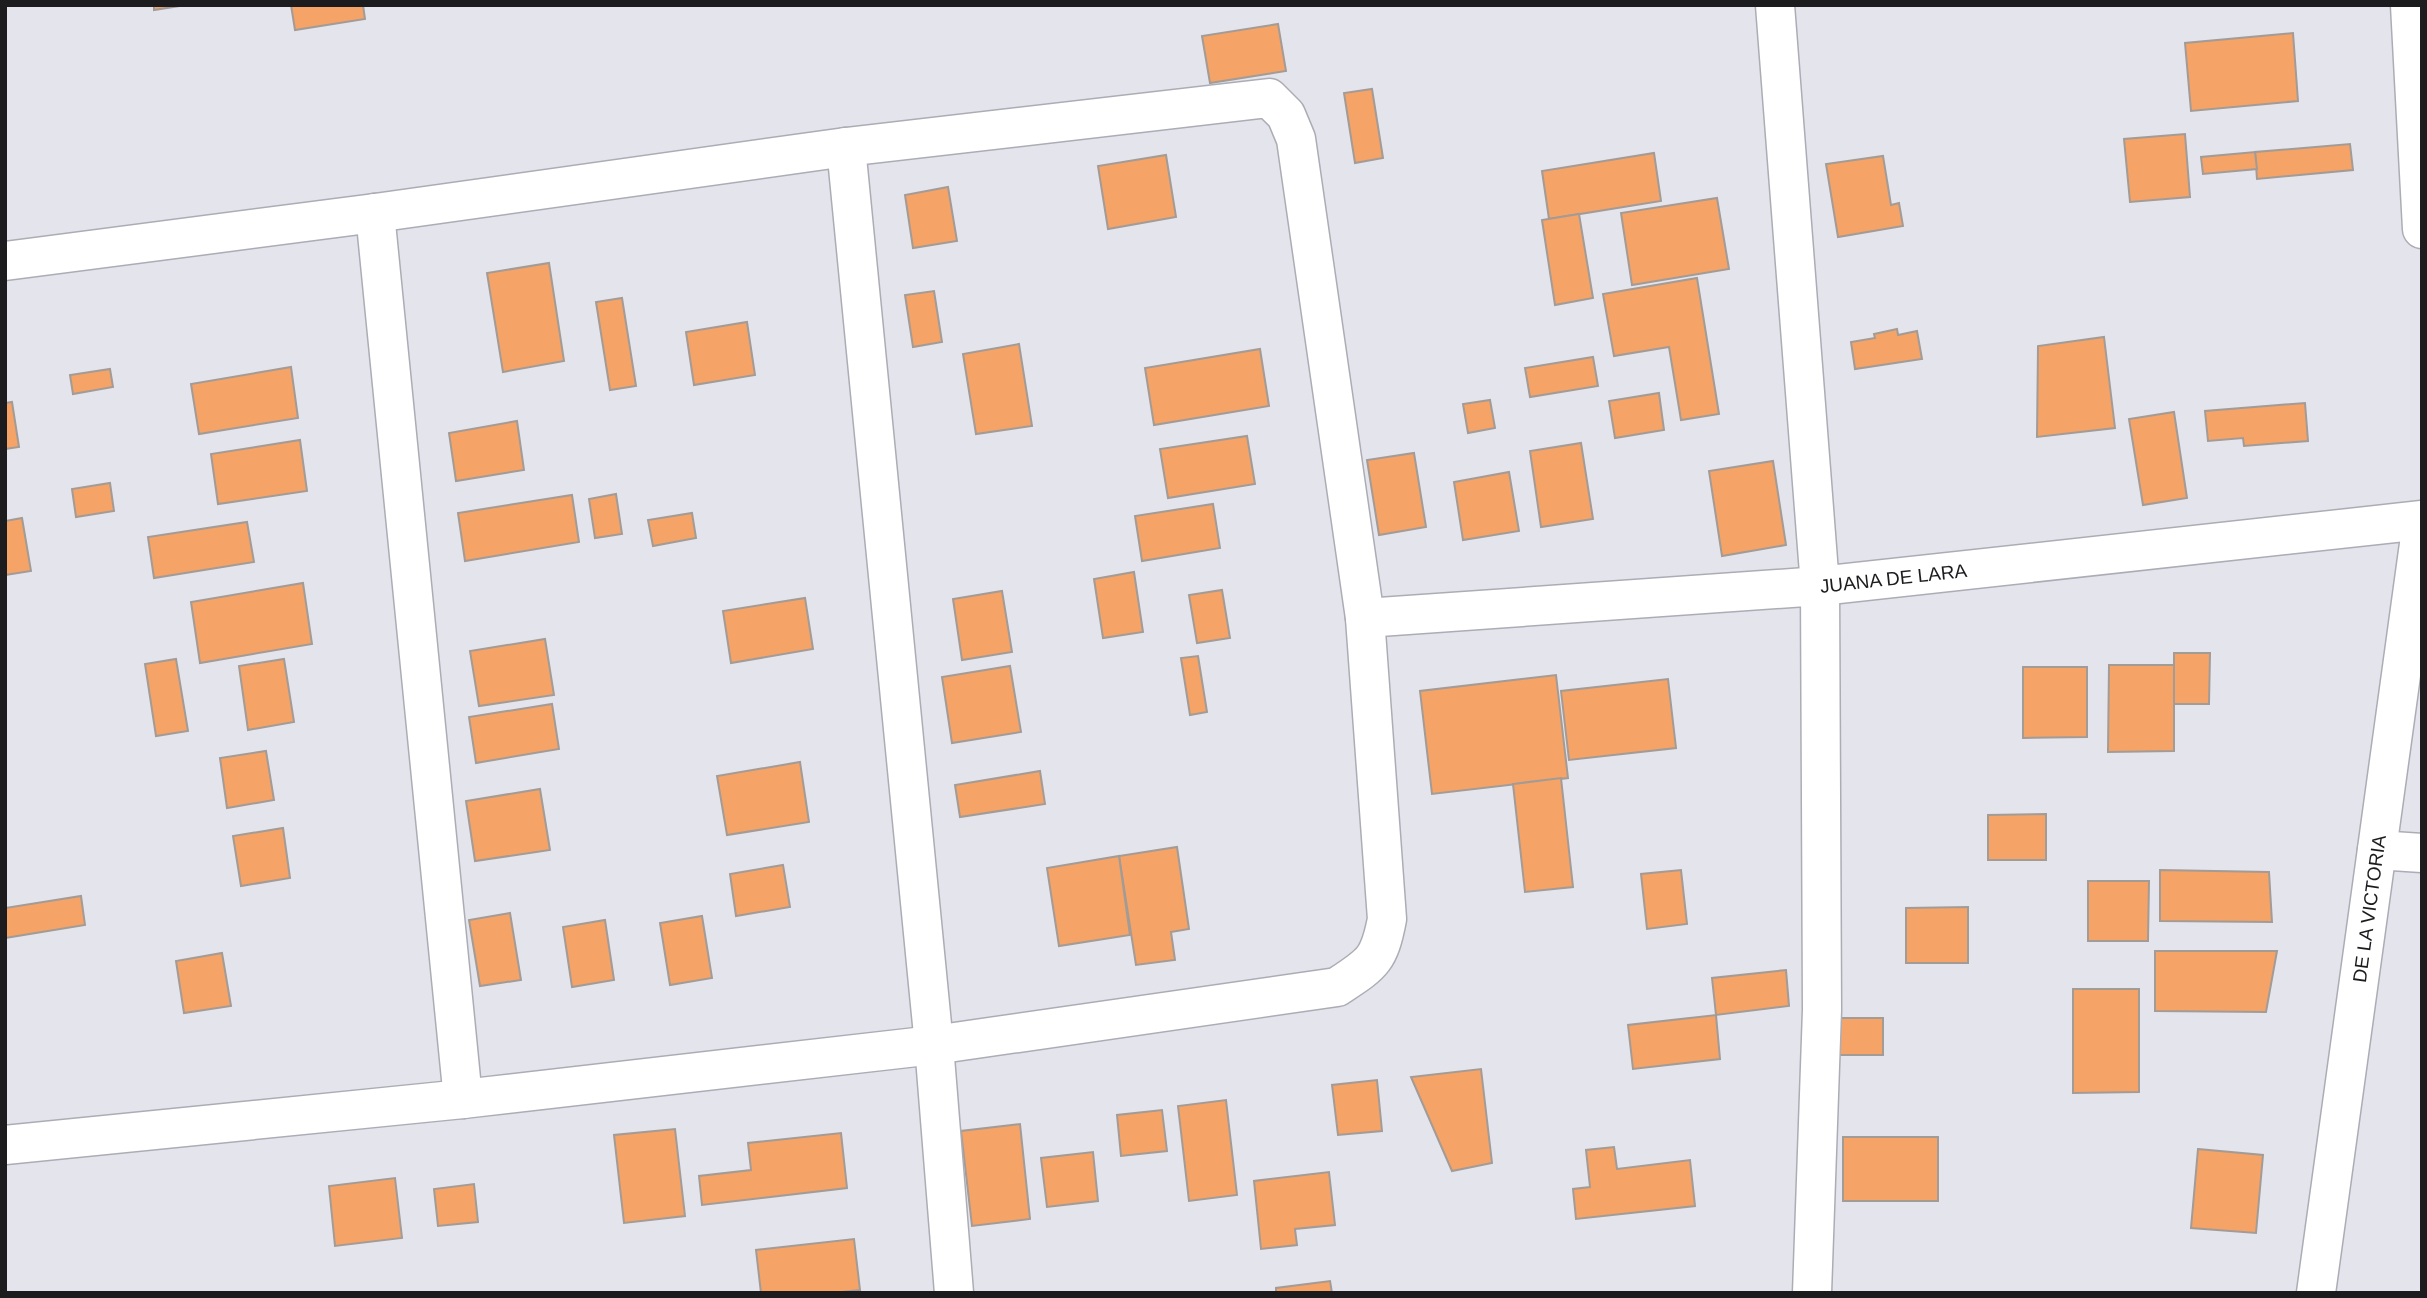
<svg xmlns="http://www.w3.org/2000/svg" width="2427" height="1298" viewBox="0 0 2427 1298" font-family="Helvetica,sans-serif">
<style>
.building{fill:#f5a367;stroke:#a39b96;stroke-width:2}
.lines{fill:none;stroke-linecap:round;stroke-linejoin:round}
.minor-casing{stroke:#acacb5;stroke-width:41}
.major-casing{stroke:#acacb5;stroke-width:41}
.minor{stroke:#fff;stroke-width:38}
.major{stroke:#fff;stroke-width:38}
.labels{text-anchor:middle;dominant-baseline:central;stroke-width:5;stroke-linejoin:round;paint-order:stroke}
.street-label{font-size:19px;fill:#1c1c1f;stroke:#e4e4ed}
</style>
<rect width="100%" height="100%" fill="#e4e4ed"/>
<g class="building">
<path d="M 154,5 L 186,5 L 154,10 Z"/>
<path d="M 291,5 L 363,5 L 365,19 L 295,30 Z"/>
<path d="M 1278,24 L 1286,71 L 1210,83 L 1202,36 Z"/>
<path d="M 2293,33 L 2298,101 L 2191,111 L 2185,43 Z"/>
<path d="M 1372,89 L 1383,158 L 1355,163 L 1344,93 Z"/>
<path d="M 2185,134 L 2190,197 L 2130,202 L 2124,139 Z"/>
<path d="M 2350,144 L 2353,170 L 2257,179 L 2255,152 Z"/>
<path d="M 2255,152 L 2257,169 L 2203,174 L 2201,157 Z"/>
<path d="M 1654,153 L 1661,201 L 1549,219 L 1542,171 Z"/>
<path d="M 1166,155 L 1176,217 L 1108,229 L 1098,166 Z"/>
<path d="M 1883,156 L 1891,205 L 1899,203 L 1903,226 L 1838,237 L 1826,164 Z"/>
<path d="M 948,187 L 957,241 L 913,248 L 905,195 Z"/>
<path d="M 1717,198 L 1729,269 L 1632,285 L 1621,213 Z"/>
<path d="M 1579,214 L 1593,298 L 1555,305 L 1542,220 Z"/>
<path d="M 549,263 L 564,361 L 503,372 L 487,273 Z"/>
<path d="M 1697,278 L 1719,414 L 1681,420 L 1669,347 L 1614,356 L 1603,294 Z"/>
<path d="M 934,291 L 942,342 L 913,347 L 905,295 Z"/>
<path d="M 622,298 L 636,386 L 610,390 L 596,302 Z"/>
<path d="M 747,322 L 755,375 L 694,385 L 686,332 Z"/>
<path d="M 1897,329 L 1898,335 L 1917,331 L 1922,359 L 1855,369 L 1851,342 L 1875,338 L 1874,334 Z"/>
<path d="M 2104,337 L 2115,428 L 2037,437 L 2038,346 Z"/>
<path d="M 1019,344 L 1032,426 L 976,434 L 963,354 Z"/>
<path d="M 1260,349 L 1269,406 L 1154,425 L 1145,368 Z"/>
<path d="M 1593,357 L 1598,386 L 1530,397 L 1525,368 Z"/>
<path d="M 291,367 L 298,418 L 199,434 L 191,384 Z"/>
<path d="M 110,369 L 113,387 L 73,394 L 70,375 Z"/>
<path d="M 1659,393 L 1664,430 L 1615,438 L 1609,401 Z"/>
<path d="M 1490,400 L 1495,428 L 1468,433 L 1463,404 Z"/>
<path d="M 12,402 L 19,447 L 5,449 L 5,403 Z"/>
<path d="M 2305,403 L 2308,441 L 2244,446 L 2243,438 L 2208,441 L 2205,411 Z"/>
<path d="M 2174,412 L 2187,498 L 2143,505 L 2129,419 Z"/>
<path d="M 517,421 L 524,470 L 456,481 L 449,433 Z"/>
<path d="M 1247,436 L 1255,484 L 1168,498 L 1160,449 Z"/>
<path d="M 300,440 L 307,491 L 218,504 L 211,454 Z"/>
<path d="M 1581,443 L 1593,519 L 1541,527 L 1530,451 Z"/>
<path d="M 1414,453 L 1426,527 L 1379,535 L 1367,460 Z"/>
<path d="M 1773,461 L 1786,545 L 1722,556 L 1709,471 Z"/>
<path d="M 1509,472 L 1519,531 L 1463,540 L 1454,482 Z"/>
<path d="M 110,483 L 114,511 L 76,517 L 72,489 Z"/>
<path d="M 616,494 L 622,534 L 595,538 L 589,499 Z"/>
<path d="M 572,495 L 579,542 L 465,561 L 458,513 Z"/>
<path d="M 1213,504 L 1220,548 L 1142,561 L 1135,516 Z"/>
<path d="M 692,513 L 696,538 L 653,546 L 648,520 Z"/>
<path d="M 22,518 L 31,571 L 5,575 L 5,521 Z"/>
<path d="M 247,522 L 254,562 L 154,578 L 148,537 Z"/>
<path d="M 1134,572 L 1143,632 L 1103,638 L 1094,579 Z"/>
<path d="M 303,583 L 312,644 L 200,663 L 191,602 Z"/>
<path d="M 1222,590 L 1230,638 L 1197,643 L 1189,595 Z"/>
<path d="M 1002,591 L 1012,652 L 962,660 L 953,599 Z"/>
<path d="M 805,598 L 813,649 L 731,663 L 723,611 Z"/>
<path d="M 545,639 L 554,695 L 479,706 L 470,651 Z"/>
<path d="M 2174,653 L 2210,653 L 2209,704 L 2174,704 Z"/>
<path d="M 1198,656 L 1207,712 L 1190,715 L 1181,658 Z"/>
<path d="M 176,659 L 188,731 L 156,736 L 145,664 Z"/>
<path d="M 284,659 L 294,722 L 248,730 L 239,666 Z"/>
<path d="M 2109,665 L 2174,665 L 2174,751 L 2108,752 Z"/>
<path d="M 1010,666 L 1021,732 L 952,743 L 942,677 Z"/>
<path d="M 2023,667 L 2087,667 L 2087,737 L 2023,738 Z"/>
<path d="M 1556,675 L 1568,778 L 1432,794 L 1420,691 Z"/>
<path d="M 1668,679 L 1676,748 L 1569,760 L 1561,691 Z"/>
<path d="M 552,704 L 559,749 L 476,763 L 469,717 Z"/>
<path d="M 266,751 L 274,800 L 227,808 L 220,758 Z"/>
<path d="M 800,762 L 809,822 L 727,835 L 717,776 Z"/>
<path d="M 1040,771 L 1045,804 L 960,817 L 955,785 Z"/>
<path d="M 1561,778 L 1573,887 L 1525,892 L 1513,784 Z"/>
<path d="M 540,789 L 550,850 L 475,861 L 466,801 Z"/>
<path d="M 2046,814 L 2046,860 L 1988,860 L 1988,815 Z"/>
<path d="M 283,828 L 290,878 L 241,886 L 233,836 Z"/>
<path d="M 1177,847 L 1189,929 L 1171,932 L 1175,960 L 1136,965 L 1119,856 Z"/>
<path d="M 1119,856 L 1130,935 L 1059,946 L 1047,868 Z"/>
<path d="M 783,865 L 790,907 L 736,916 L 730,874 Z"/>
<path d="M 1681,870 L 1687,924 L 1647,929 L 1641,874 Z"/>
<path d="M 2160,870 L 2269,872 L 2272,922 L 2160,921 Z"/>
<path d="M 2088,881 L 2149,881 L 2148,941 L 2088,941 Z"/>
<path d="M 81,896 L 85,925 L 5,938 L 5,908 Z"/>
<path d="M 1968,907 L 1968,963 L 1906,963 L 1906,908 Z"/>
<path d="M 510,913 L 521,980 L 480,986 L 469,920 Z"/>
<path d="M 702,916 L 712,978 L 670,985 L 660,923 Z"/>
<path d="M 605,920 L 614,980 L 572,987 L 563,927 Z"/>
<path d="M 2155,951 L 2277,951 L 2266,1012 L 2155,1011 Z"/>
<path d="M 222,953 L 231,1006 L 184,1013 L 176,961 Z"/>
<path d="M 1786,970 L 1789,1006 L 1716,1015 L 1712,978 Z"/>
<path d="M 2073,989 L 2139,989 L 2139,1092 L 2073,1093 Z"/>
<path d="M 1716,1015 L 1720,1059 L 1633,1069 L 1628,1025 Z"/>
<rect x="1836" y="1018" width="47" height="37"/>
<path d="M 1481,1069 L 1492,1163 L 1452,1171 L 1411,1077 Z"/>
<path d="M 1377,1080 L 1382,1131 L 1338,1135 L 1332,1085 Z"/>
<path d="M 1226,1100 L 1237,1195 L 1189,1201 L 1178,1106 Z"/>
<path d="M 1162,1110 L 1167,1151 L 1121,1156 L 1117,1115 Z"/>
<path d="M 1020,1124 L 1030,1219 L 972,1226 L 961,1131 Z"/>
<path d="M 675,1129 L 685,1216 L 624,1223 L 614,1135 Z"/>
<path d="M 841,1133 L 847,1188 L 702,1205 L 699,1176 L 751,1170 L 748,1143 Z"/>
<rect x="1843" y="1137" width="95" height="64"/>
<path d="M 1614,1147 L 1617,1169 L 1690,1160 L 1695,1206 L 1576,1219 L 1573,1189 L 1590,1187 L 1586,1150 Z"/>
<path d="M 2198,1149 L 2263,1155 L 2256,1233 L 2191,1228 Z"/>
<path d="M 1093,1152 L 1098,1201 L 1047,1207 L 1041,1158 Z"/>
<path d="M 1329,1172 L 1335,1225 L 1295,1229 L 1297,1245 L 1261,1249 L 1254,1181 Z"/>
<path d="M 395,1178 L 402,1238 L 335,1246 L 329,1186 Z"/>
<path d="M 474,1184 L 478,1222 L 438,1226 L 434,1189 Z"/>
<path d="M 854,1239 L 860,1290 L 833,1293 L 761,1293 L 756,1250 Z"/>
<path d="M 1330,1281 L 1332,1293 L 1276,1293 L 1276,1288 Z"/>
</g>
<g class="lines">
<defs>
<g id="minor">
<path d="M 1775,5 L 1820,586 L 1822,1010 L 1812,1293"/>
<path d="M 846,147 L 934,1045 L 954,1293"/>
<path d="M 375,213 L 463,1099"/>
<path d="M 5,261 L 375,213 L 846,147 L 1269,98 L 1286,115 L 1296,139 L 1365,618 L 1387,919 C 1379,961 1372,964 1337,987 L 934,1045 L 463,1099 L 5,1145"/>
<path id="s1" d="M 1365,618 L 1820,586 L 2422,520"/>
<path d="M 2377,850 L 2422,853"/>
</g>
<g id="major">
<path d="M 2410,5 L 2422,229"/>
<path id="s2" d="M 2316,1293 L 2422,522"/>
</g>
</defs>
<use href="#minor" class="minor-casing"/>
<use href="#major" class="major-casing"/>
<use href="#minor" class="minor"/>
<use href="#major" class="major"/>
</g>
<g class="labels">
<g class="street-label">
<text stroke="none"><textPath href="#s1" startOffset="530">JUANA DE LARA</textPath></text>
<text stroke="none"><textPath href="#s2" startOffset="388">DE LA VICTORIA</textPath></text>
</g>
</g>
<rect width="2427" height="1298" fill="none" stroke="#1c1c1f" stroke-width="14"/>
</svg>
